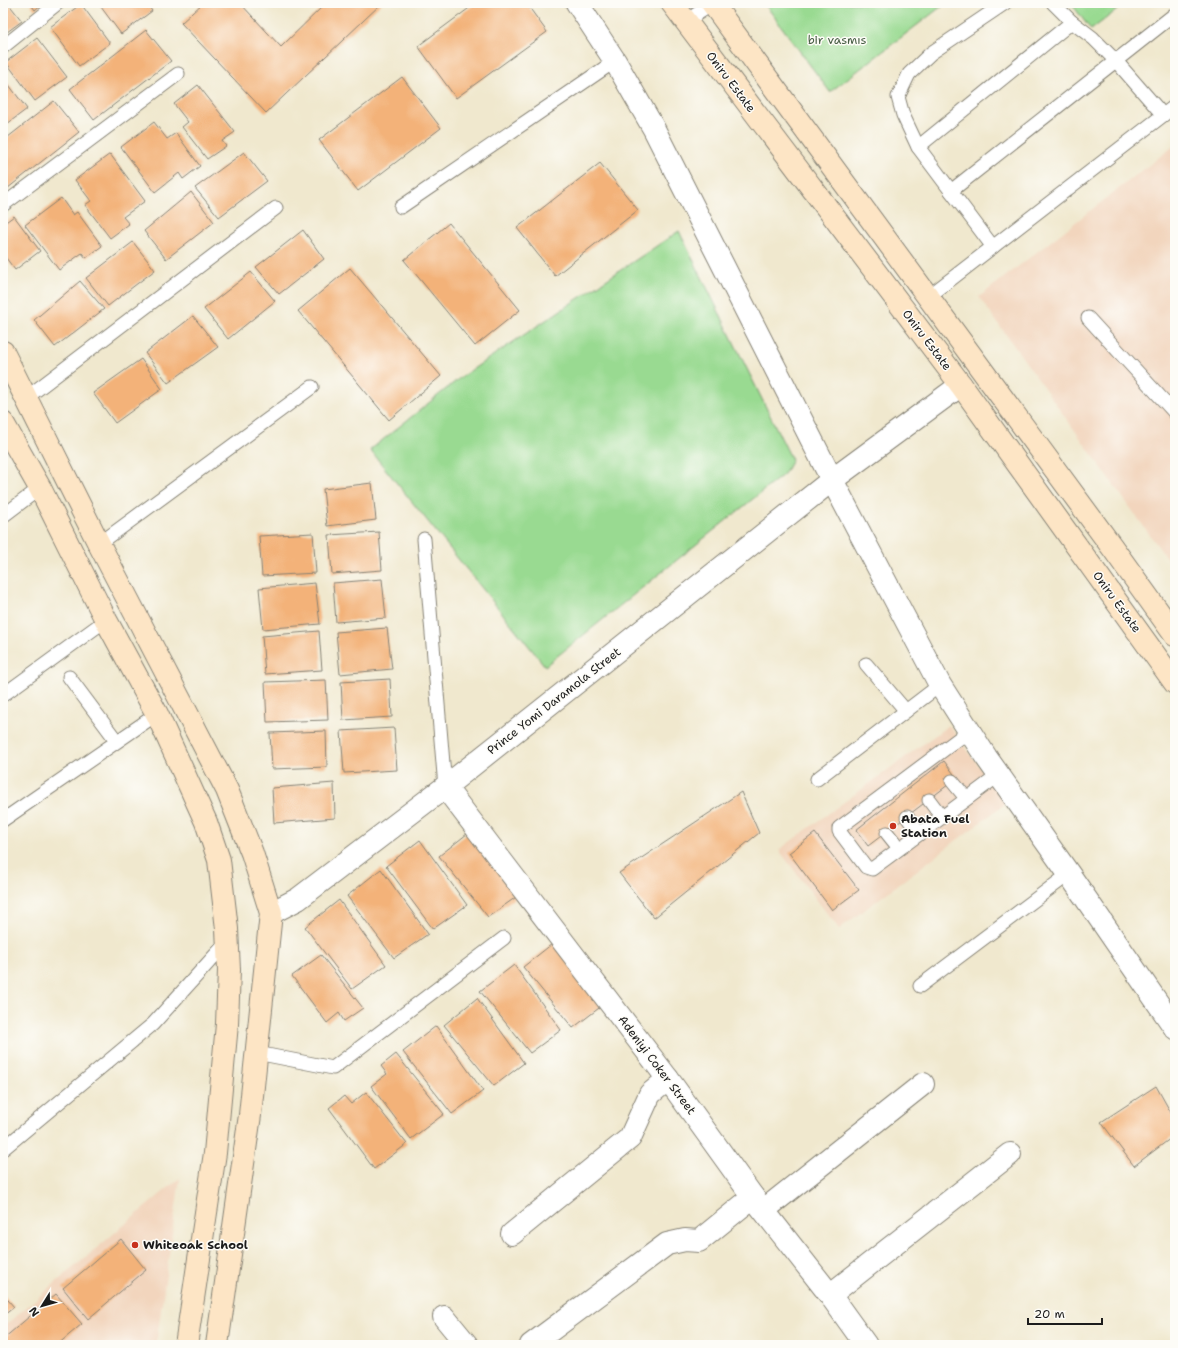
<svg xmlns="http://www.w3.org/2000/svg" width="1178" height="1348" viewBox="0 0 1178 1348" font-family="'Shantell Sans',sans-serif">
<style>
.built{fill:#f2d5bd}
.green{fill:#99da91;stroke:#5a7b56}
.building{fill:#f3b279}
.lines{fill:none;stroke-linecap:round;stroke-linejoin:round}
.lane-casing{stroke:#868275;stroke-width:15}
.street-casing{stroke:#868275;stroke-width:24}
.secondary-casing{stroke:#868275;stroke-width:24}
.lane{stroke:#fff;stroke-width:13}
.street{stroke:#fff;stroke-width:22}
.secondary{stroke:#fde5c5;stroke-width:22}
.poi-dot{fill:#c8321e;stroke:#fdfcf7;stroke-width:1.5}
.labels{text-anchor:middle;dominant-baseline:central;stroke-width:3;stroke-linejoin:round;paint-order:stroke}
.park-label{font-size:12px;fill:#485e45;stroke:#fdfcf7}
.street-label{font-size:12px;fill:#1c1c1c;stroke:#fdfcf7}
.poi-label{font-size:12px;font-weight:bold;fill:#1c1c1c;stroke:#fdfcf7;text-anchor:start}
</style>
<rect width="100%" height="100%" fill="#fdfcf7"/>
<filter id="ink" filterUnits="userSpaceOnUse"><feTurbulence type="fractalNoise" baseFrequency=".025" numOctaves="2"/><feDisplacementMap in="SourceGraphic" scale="8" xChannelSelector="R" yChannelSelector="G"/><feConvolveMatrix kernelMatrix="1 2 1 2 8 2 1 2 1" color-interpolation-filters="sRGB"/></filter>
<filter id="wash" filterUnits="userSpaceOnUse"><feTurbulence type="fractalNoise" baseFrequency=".012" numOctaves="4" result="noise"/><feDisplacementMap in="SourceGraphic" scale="16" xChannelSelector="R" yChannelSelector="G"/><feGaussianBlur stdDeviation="0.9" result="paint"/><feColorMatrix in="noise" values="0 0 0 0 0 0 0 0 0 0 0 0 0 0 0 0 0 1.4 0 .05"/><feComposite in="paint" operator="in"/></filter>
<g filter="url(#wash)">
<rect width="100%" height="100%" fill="#f0e8ce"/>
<g class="built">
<path d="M 1175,145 L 1175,570 L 979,297 Z"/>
<path d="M 949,725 L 1006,803 L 839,929 L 779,850 Z"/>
<path d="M 180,1178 L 156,1345 L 3,1345 L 3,1327 Z"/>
</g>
<g class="green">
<path d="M 764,3 L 946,3 L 830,92 Z"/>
<path d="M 1071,3 L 1126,3 L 1091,30 Z"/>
<path d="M 679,231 L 792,460 L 784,474 L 545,666 L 370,450 L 461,377 Z"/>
</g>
<g id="blocks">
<g class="building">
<path d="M 3,3 L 8,3 L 22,21 L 3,35 Z"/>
<path d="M 30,3 L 43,3 L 35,10 Z"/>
<path d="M 98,3 L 146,3 L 152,11 L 121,34 Z"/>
<path d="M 203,3 L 240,3 L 281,47 L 326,3 L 382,3 L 266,113 L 181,23 Z"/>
<path d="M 476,3 L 526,3 L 547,32 L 456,98 L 418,46 Z"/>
<path d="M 81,4 L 110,43 L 79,66 L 50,27 Z"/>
<path d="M 146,30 L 171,61 L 94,120 L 70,89 Z"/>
<path d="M 37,38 L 67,77 L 35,101 L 6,62 Z"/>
<path d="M 3,77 L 27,109 L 3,127 Z"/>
<path d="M 402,77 L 441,128 L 358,191 L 319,140 Z"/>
<path d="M 198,85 L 235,132 L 222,141 L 226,146 L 207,159 L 182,127 L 188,122 L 174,104 Z"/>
<path d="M 54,101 L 79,132 L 3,192 L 3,141 Z"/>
<path d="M 154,122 L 167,139 L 176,133 L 200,166 L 183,179 L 179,173 L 155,192 L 121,147 Z"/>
<path d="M 244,152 L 267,181 L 219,217 L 195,188 Z"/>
<path d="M 110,154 L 145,201 L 123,217 L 129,224 L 110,238 L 85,205 L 91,201 L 75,180 Z"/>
<path d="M 600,163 L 638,210 L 555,276 L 517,228 Z"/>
<path d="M 191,192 L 214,222 L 166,259 L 144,231 Z"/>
<path d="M 61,198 L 73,215 L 77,212 L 102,246 L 86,258 L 82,253 L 59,270 L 25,225 Z"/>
<path d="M 14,216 L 40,251 L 15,270 L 3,254 L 3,224 Z"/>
<path d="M 449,223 L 520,310 L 475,346 L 404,260 Z"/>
<path d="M 303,230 L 324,259 L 279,294 L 256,267 Z"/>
<path d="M 133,242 L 155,270 L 108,306 L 86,278 Z"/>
<path d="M 350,268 L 441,376 L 389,420 L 298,311 Z"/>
<path d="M 251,272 L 275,301 L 228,339 L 204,309 Z"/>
<path d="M 80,281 L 104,309 L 55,347 L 34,320 Z"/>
<path d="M 193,316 L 218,347 L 168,383 L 145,353 Z"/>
<path d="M 141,359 L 162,389 L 115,423 L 93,393 Z"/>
<path d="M 372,483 L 376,520 L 327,526 L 323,489 Z"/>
<path d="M 379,532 L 382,570 L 332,574 L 329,535 Z"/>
<path d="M 313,533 L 316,573 L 262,576 L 259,536 Z"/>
<path d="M 382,579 L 386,618 L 336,622 L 333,583 Z"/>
<path d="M 315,583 L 320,624 L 263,629 L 259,588 Z"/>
<path d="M 387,628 L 392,669 L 340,674 L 336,632 Z"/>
<path d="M 319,631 L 322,670 L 265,674 L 262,636 Z"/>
<path d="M 390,679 L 392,717 L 343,720 L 341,682 Z"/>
<path d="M 326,680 L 328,720 L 267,722 L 265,682 Z"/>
<path d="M 394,728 L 397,770 L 344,773 L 341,731 Z"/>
<path d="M 326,731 L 327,767 L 272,769 L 270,733 Z"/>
<path d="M 944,761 L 957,778 L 868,846 L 856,830 Z"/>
<path d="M 334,783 L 335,818 L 274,823 L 272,788 Z"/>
<path d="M 741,792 L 759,833 L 654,918 L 619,873 Z"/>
<path d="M 472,830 L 519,895 L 488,917 L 439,856 Z"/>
<path d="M 815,833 L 859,890 L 832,910 L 789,853 Z"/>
<path d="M 420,840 L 467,905 L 433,929 L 386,866 Z"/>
<path d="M 381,869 L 428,934 L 394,958 L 347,896 Z"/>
<path d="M 339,900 L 386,965 L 352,989 L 305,927 Z"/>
<path d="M 557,940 L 603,1005 L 573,1028 L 523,967 Z"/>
<path d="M 321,955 L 363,1008 L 344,1021 L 339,1013 L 327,1023 L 292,976 Z"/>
<path d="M 514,965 L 561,1030 L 530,1053 L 480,991 Z"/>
<path d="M 477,998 L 524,1063 L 494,1086 L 444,1025 Z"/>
<path d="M 436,1026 L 483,1091 L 452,1114 L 403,1052 Z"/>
<path d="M 396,1054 L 444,1114 L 411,1139 L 371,1086 L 387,1074 L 381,1066 Z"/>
<path d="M 1156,1086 L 1175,1120 L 1175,1135 L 1134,1166 L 1101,1122 Z"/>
<path d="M 366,1092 L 407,1144 L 374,1169 L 329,1108 L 344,1096 L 351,1104 Z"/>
<path d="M 121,1239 L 146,1270 L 88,1319 L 63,1288 Z"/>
<path d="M 3,1294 L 14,1307 L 3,1316 Z"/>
<path d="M 56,1294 L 82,1324 L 57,1345 L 3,1345 L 3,1339 Z"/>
</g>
</g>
</g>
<g filter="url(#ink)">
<use href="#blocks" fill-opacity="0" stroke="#868275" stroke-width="1"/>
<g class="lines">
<defs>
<g id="lane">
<path d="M 1053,3 L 1072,22 L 1093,38 L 1116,61 L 1163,115"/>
<path d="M 686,21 L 714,3"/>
<path d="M 3,47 L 58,3"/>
<path d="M 918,147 L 1072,22"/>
<path d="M 951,191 L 1175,14"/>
<path d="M 3,205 L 178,74"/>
<path d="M 401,207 L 615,61"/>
<path d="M 993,247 L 918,147 L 903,115 L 898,97 L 909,74 L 931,53 L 1005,3"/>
<path d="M 928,297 L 1175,106"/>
<path d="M 1088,318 L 1175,413"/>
<path d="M 26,398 L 276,208"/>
<path d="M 3,516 L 40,488"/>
<path d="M 424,539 L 445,787"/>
<path d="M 99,544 L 312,387"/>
<path d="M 866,664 L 906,711"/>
<path d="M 69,677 L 116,740"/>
<path d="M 3,695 L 106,620"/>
<path d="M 969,731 L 839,828 L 839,831 L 866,867 L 872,869 L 999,775"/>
<path d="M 817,779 L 940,685"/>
<path d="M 952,781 L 966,798"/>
<path d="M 929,800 L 941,816"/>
<path d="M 907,817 L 919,833"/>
<path d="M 3,820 L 157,714"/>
<path d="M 887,833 L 899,848"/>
<path d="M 920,986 L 1069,874"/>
<path d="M 257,1053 L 333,1068 L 504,938"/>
<path d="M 3,1149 L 153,1024 L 227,942"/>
</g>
<g id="street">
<path d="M 577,3 L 615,61 L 654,129 L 832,480 L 940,685 L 986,757 L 1069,874 L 1175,1028"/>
<path d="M 445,787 L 668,1079 L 753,1197 L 830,1295 L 866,1345"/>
<path d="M 271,913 L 298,899 L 445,787 L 832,480 L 961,385"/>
<path d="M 764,1210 L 923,1084"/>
<path d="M 512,1234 L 630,1138 L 650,1094 L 668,1079"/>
<path d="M 830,1295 L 1010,1154"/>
<path d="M 444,1317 L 467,1345"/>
<path d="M 531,1345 L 667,1244 L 685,1240 L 699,1241 L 753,1197"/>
</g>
<g id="secondary">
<path d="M 672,3 L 961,385 L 1175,683"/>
<path d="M 712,3 L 1112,547 L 1175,635"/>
<path d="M 3,352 L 99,544 L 227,790 L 252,853 L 271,913 L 250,1115 L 217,1345"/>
<path d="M 3,423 L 40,488 L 106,620 L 157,714 L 206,822 L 219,860 L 227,929 L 229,970 L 227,1024 L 215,1153 L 186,1345"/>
</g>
</defs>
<use href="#lane" class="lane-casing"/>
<use href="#street" class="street-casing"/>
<use href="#secondary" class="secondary-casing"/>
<use href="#lane" class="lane"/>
<use href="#street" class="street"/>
<use href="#secondary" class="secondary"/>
</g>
</g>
<g class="poi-dot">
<circle cx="893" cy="826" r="4"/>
<circle cx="135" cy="1245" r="4"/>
</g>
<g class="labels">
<g class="park-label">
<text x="837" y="40">bir vasmıs</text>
</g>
<g class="street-label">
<text transform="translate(731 82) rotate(53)">Oniru Estate</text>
<text transform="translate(927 340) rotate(53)">Oniru Estate</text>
<text transform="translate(1117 602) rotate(54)">Oniru Estate</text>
<text transform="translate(554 701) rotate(-38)">Prince Yomi Daramola Street</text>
<text transform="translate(657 1065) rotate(53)">Adeniyi Coker Street</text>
</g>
<g class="poi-label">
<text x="901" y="819">Abata Fuel<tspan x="901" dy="14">Station</tspan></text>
<text x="143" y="1245">Whiteoak School</text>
</g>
</g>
<rect width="1178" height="1348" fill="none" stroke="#fdfcf7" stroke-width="16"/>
<g transform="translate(42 1306) rotate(233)" stroke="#fdfcf7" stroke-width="3" paint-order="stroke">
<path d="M0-3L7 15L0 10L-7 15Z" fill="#1c1c1c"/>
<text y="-6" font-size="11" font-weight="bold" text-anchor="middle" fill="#1c1c1c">N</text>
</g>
<path d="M1028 1318v6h74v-6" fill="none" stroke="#1c1c1c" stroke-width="2"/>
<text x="1034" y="1318" font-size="12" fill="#1c1c1c" stroke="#fdfcf7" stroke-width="3" paint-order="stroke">20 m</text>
</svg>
